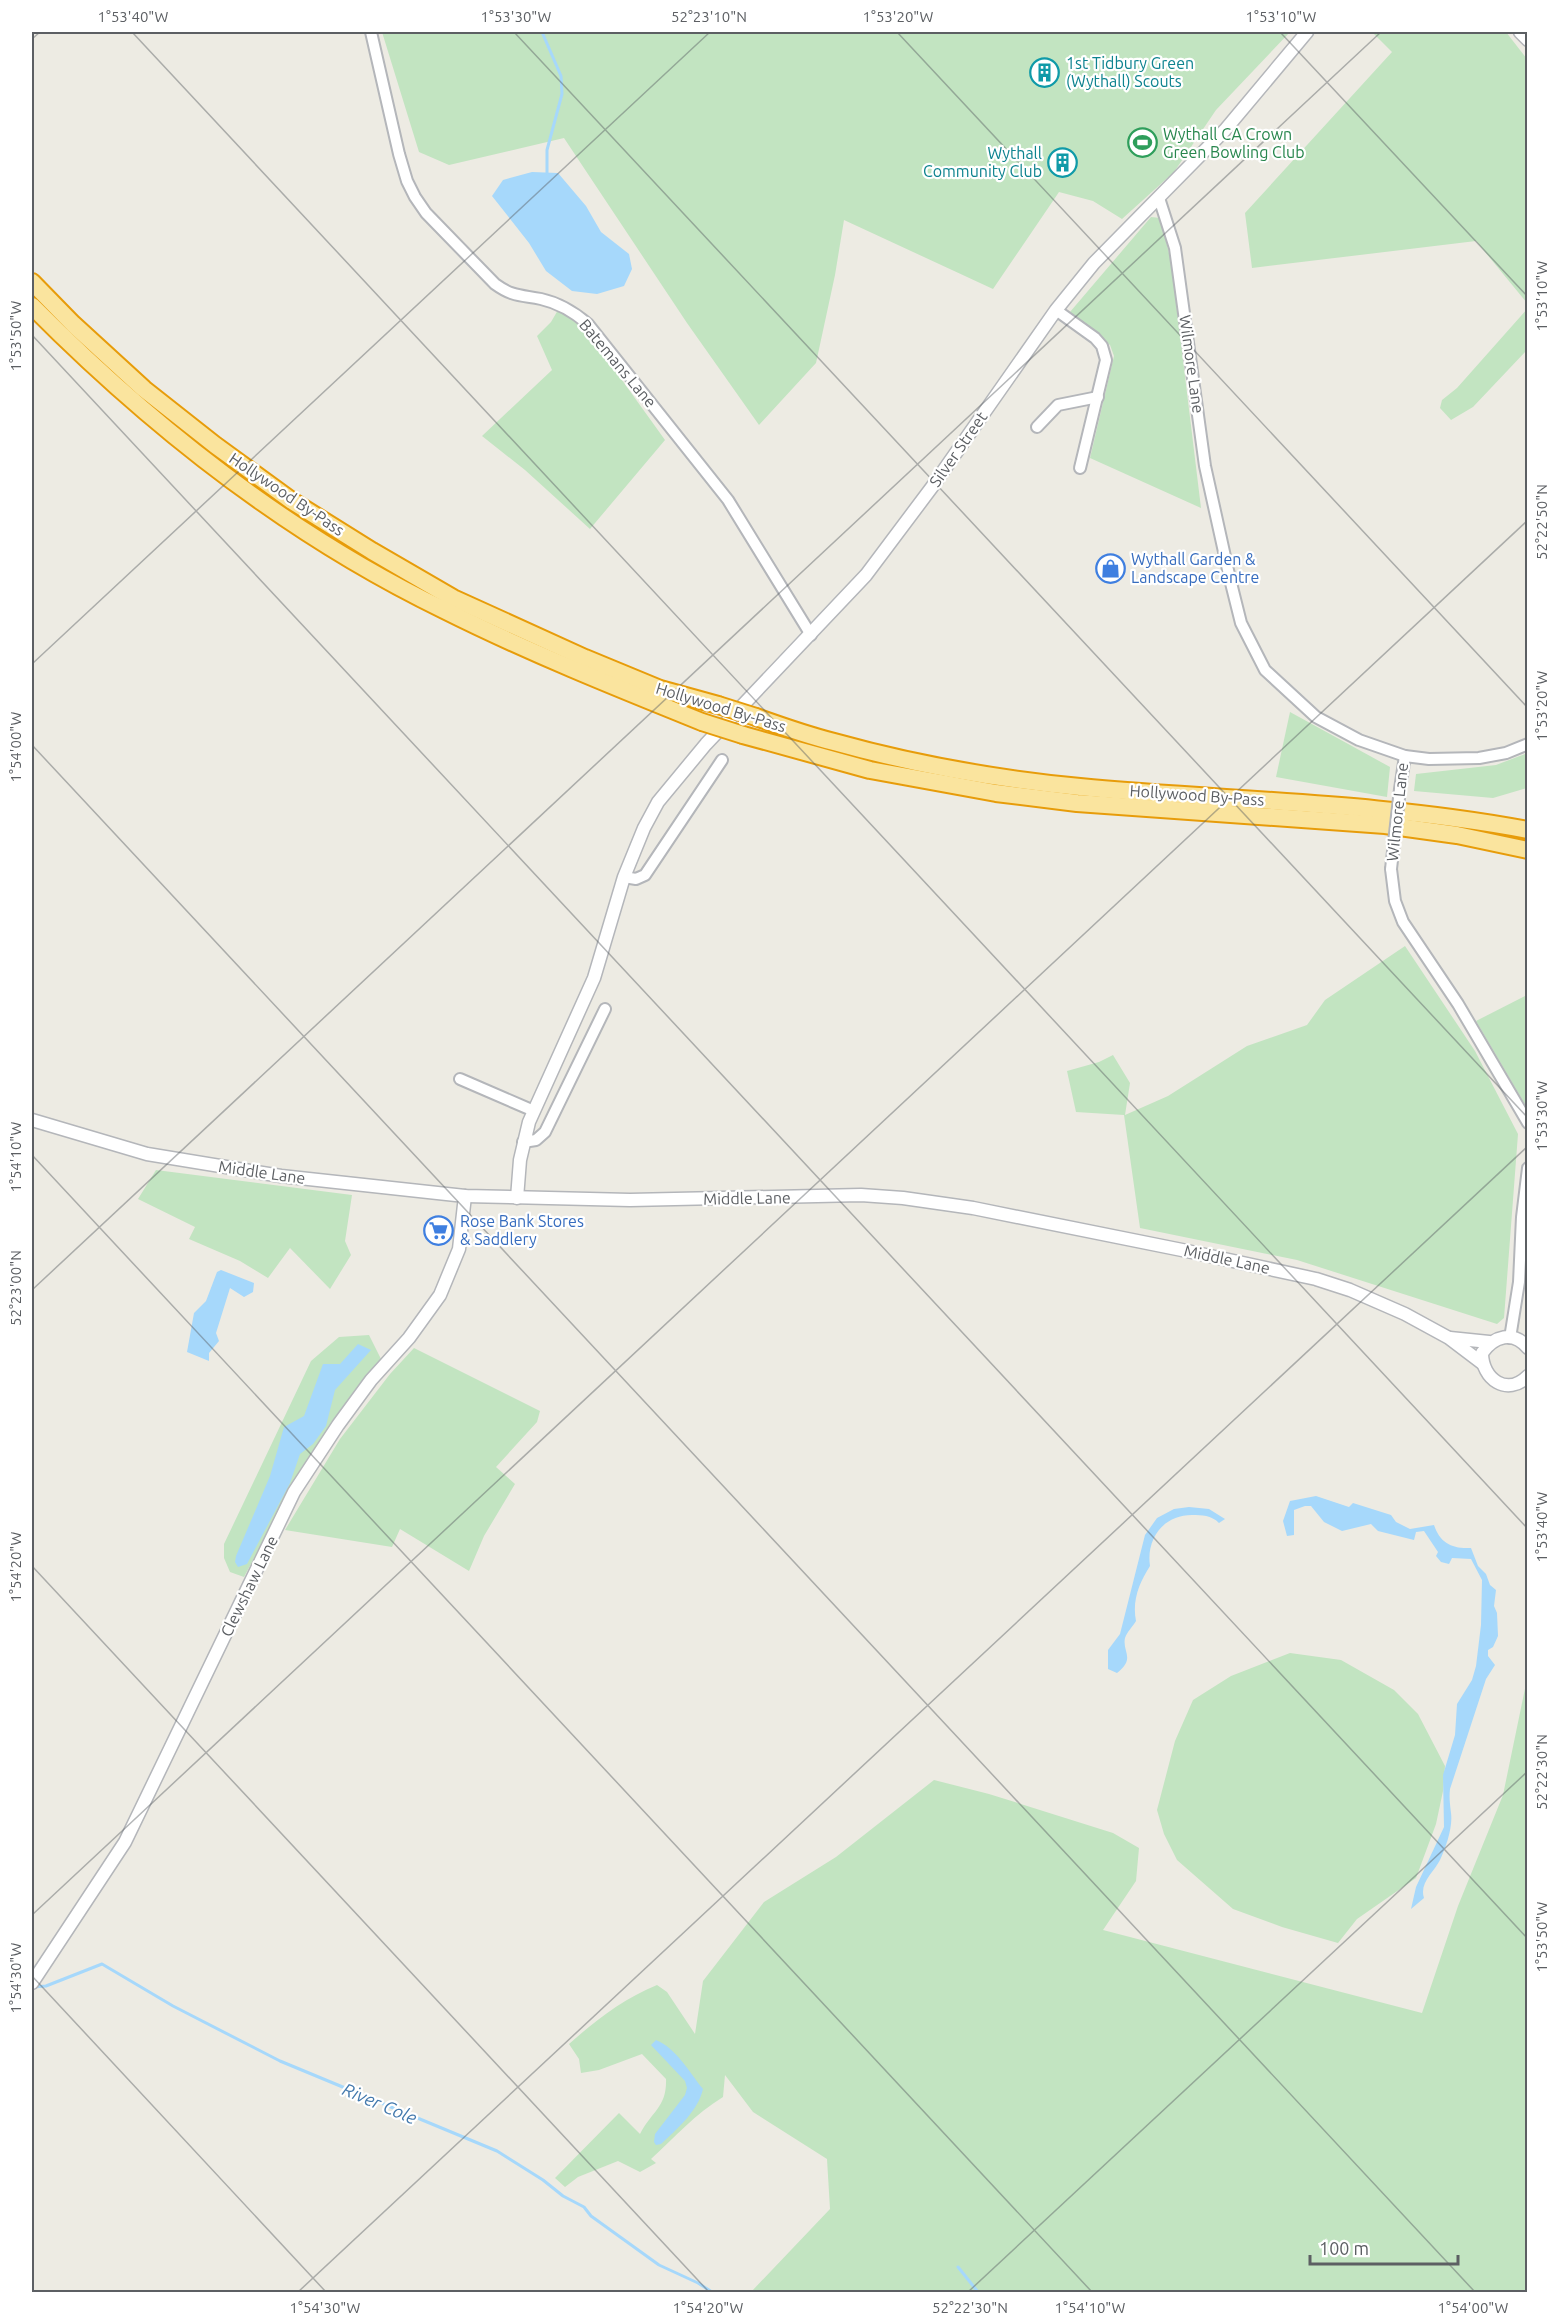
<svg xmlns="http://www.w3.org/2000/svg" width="1559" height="2324" viewBox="0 0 1559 2324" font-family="Ubuntu,sans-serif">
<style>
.green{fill:#c2e4c1}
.water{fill:#a6d8fb}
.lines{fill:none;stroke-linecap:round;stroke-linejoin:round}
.stream{stroke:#a6d8fb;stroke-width:3}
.minor-casing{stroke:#b4b6ba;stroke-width:14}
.tertiary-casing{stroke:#b4b6ba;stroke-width:15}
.trunk-casing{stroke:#e79c0a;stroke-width:20}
.minor{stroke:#fff;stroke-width:10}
.tertiary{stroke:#fff;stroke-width:12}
.trunk{stroke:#fae49e;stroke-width:16}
.minor-bridge-casing{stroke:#b4b6ba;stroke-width:14;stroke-linecap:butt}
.trunk-bridge-casing{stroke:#e79c0a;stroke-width:20;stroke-linecap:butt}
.minor-bridge{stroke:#fff;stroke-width:10}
.trunk-bridge{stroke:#fae49e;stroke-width:16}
.ticks{fill:none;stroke:#5c5f63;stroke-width:1.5;stroke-opacity:0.45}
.labels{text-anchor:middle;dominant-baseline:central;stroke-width:4.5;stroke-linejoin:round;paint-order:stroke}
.culture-label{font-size:16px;fill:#0d838f;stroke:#fff;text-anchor:start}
.leisure-label{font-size:16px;fill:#27864d;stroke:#fff;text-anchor:start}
.street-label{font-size:16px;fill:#5c5f63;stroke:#fff}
.shop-label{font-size:16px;fill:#366cbe;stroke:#fff;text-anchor:start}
.water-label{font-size:18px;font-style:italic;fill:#4379ad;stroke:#fff}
.neatline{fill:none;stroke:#5c5f63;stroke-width:2}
.ticks-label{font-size:15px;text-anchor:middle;fill:#5c5f63}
</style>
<rect width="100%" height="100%" fill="#edebe3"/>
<g class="green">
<path d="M 382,32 L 1290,32 L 1216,110 L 1174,172 L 1122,219 L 1093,201 L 1059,192 L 993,289 L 844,220 L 835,275 L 816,363 L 759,425 L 687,323 L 564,138 L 449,165 L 419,152 Z"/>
<path d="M 1372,32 L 1506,32 L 1527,59 L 1527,303 L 1476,241 L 1252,268 L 1245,213 L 1392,52 Z"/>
<path d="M 1151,217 L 1160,218 L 1171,261 L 1201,508 L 1090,458 L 1114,356 L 1110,345 L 1070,312 Z"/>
<path d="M 1527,309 L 1527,350 L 1473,407 L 1451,420 L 1440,408 L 1442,400 L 1457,388 Z"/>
<path d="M 558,310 L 581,323 L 665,440 L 590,529 L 525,470 L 482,436 L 552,370 L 537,336 L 551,322 Z"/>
<path d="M 1290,712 L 1390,767 L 1387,797 L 1276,777 Z"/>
<path d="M 1525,754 L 1527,755 L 1527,788 L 1493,798 L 1414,791 L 1416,774 L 1496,765 Z"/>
<path d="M 1405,946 L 1475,1051 L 1518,1134 L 1504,1318 L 1497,1324 L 1297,1260 L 1140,1228 L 1124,1115 L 1076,1112 L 1067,1071 L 1099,1062 L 1113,1055 L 1130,1083 L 1125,1115 L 1168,1096 L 1247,1046 L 1307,1025 L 1325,1000 Z"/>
<path d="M 1527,995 L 1527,1108 L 1476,1021 Z"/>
<path d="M 156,1170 L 352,1195 L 345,1241 L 351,1255 L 330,1289 L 290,1248 L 268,1278 L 240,1261 L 189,1239 L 195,1227 L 138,1199 Z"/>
<path d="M 369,1335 L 381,1359 L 319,1443 L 286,1497 L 244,1577 L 230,1572 L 224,1558 L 224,1544 L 311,1361 L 339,1337 Z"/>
<path d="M 414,1348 L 540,1411 L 537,1422 L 496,1467 L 515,1484 L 484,1536 L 469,1571 L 400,1529 L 392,1547 L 285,1530 L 340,1439 L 390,1374 Z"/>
<path d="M 1290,1653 L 1341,1660 L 1394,1690 L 1418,1714 L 1445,1766 L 1443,1791 L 1436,1824 L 1416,1878 L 1357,1919 L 1338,1943 L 1282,1927 L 1233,1909 L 1177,1860 L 1164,1834 L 1157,1810 L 1175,1741 L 1193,1700 L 1231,1676 Z"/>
<path d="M 1527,1679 L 1527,2292 L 751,2292 L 830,2209 L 827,2159 L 753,2112 L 725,2075 L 723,2097 C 695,2114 675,2137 651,2159 L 656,2163 L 640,2172 L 618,2161 L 578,2177 L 565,2187 L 555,2178 L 619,2113 L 640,2134 C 652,2111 667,2107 666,2079 L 642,2054 L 599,2070 L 581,2073 L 579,2059 L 569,2044 C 596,2020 623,1999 657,1985 L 667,1992 L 695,2034 L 703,1981 L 764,1902 L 836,1857 L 934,1780 L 989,1794 L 1113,1833 L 1139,1848 L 1136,1881 L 1103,1930 L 1422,2013 L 1458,1906 L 1503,1795 Z"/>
</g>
<g class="water">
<path d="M 532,172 L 558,173 L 586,206 L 601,232 L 629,254 L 632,269 L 624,286 L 597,294 L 572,291 L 546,271 L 529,243 L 492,196 L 503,180 Z"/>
<path d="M 221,1270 L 254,1283 L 253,1292 L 244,1297 L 230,1288 L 216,1333 L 219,1341 L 209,1353 L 209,1361 L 187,1352 L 194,1313 L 206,1301 L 217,1272 Z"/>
<path d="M 358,1344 L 371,1350 L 335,1390 L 326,1426 L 313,1444 L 300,1454 L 290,1483 L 247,1564 L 238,1567 L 235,1562 L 236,1556 L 270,1476 L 284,1427 L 304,1416 L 323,1364 L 340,1364 Z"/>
<path d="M 1316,1496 L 1349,1507 L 1353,1503 L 1391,1515 L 1396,1522 L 1410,1529 L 1434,1525 C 1440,1543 1452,1549 1471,1548 L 1478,1566 L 1486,1574 L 1490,1585 L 1496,1590 L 1494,1606 L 1497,1613 L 1498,1636 L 1493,1647 L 1488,1650 L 1488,1656 L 1495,1665 L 1486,1679 L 1450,1789 C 1449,1798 1450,1804 1451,1813 C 1453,1827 1446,1847 1440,1860 C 1434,1872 1419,1883 1424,1898 L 1411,1909 L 1416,1887 L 1444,1827 L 1443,1775 L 1455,1735 L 1457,1704 L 1472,1680 L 1476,1666 L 1481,1625 L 1482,1580 L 1471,1559 L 1452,1558 L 1449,1564 L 1441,1562 L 1436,1556 L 1438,1552 L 1424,1531 L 1416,1532 L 1414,1540 L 1378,1531 L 1371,1524 L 1342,1531 L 1324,1522 L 1311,1506 L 1305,1506 L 1294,1510 L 1294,1535 L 1287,1536 L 1283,1521 L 1290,1501 Z"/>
<path d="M 1189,1507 L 1209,1509 L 1225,1519 L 1219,1523 C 1211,1515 1202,1515 1192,1515 C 1163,1515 1146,1539 1150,1566 C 1139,1583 1132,1601 1136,1621 C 1133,1626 1127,1632 1125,1638 C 1122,1652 1136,1658 1117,1673 L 1108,1669 L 1108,1650 L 1120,1634 L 1145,1535 L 1157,1518 L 1174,1509 Z"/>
<path d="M 656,2040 C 676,2048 690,2073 703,2089 C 698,2111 677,2129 661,2144 L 656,2145 L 654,2142 L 655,2134 L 685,2095 L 687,2088 L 685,2081 L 651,2045 Z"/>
</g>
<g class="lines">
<g class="stream">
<path d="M 542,32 L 561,76 L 562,94 L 547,150 L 547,173"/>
<path d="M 33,1987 L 46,1986 L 102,1964 L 173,2006 L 280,2061 L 497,2151 L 543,2180 L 563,2196 L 584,2207 L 591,2216 L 659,2265 L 698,2283 L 712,2292"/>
<path d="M 958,2267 L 978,2292"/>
</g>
<defs>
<g id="minor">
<path d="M 371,32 L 399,154 L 407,181 L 415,197 L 426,213 L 495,284 C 513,297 521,295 541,299 C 559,303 574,312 588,324 L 728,500 L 811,635"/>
<path d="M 1159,198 L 1175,248 L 1205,466 L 1230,579 L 1241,623 L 1265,670 L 1316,717 L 1359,740 L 1405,756 L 1429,759 L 1479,758 L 1506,753 L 1528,744"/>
<path d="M 1056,310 L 1095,338 L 1102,346 L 1106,360 L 1080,468"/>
<path d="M 1037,427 L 1058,405 L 1098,397"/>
<path d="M 1400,789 L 1405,756"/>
<path d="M 1391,869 L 1395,901 L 1403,922 L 1458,1004 L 1528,1123"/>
<path d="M 624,877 L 636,879 L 645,875 L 722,760"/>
<path d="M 460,1079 L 534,1111"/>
<path d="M 523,1142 L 536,1140 L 545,1132 L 605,1009"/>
<path d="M 1510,1338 L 1519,1282 L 1522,1217 L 1528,1168"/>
</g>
<g id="tertiary">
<path d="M 1520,32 L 1528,40"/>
<path d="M 32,1120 L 147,1154 L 281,1176 L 465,1196 L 630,1200 L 861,1195 L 903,1198 L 973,1208 L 1187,1251 L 1316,1279 L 1350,1290 L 1405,1314 L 1449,1338 L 1482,1363"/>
<path d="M 517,1198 L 520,1160 L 529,1122 L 594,978 L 624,877 L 644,828 L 658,802 L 706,744 L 866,575 L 932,487 L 1056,310 L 1094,263 L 1225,130 L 1307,32"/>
<path d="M 1450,1338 L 1489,1342"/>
<path d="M 1528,1348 C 1513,1330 1494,1336 1482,1353 C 1482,1379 1507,1397 1528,1376"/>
<path d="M 32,1983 L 125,1842 L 294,1492 L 338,1425 L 371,1380 L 409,1338 L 440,1295 L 459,1249 L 465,1196"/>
</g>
<g id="trunk">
<path d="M 32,282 L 73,324 L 144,389 L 215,445 L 292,501 L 372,551 L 453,598 L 585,658 L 660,689 L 718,705"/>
<path d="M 32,306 C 151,426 291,536 444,610 C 528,652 615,687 702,722"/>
<path d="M 756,717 C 781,726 807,735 834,742 C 913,764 997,779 1080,787 C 1229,801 1380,802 1528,830"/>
<path d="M 743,735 L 870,770 L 996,793 L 1077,803 L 1385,825 L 1457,835 L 1528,850"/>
</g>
</defs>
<use href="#minor" class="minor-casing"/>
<use href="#tertiary" class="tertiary-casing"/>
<use href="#trunk" class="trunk-casing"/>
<use href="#minor" class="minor"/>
<use href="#tertiary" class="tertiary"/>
<use href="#trunk" class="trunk"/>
<defs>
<path id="minor-bridge" d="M 1391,869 L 1400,789"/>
<g id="trunk-bridge">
<path d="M 718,705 L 756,717"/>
<path d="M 702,722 L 743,735"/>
</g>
</defs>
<use href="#minor-bridge" class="minor-bridge-casing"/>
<use href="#trunk-bridge" class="trunk-bridge-casing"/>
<use href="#minor-bridge" class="minor-bridge"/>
<use href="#trunk-bridge" class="trunk-bridge"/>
</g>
<path class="ticks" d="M 132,32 L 1528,1529M 514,32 L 1528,1118M 897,32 L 1528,708M 1280,32 L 1528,297M 32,39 L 40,32M 32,335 L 1528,1939M 32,664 L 710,32M 32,745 L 1475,2292M 32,1155 L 1092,2292M 32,1290 L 1381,32M 32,1566 L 709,2292M 32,1915 L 1528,520M 32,1976 L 326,2292M 298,2292 L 1528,1146M 968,2292 L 1528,1771"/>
<defs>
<symbol id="building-ring" viewBox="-11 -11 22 22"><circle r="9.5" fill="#fff" stroke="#0f9aa8" stroke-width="1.5"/><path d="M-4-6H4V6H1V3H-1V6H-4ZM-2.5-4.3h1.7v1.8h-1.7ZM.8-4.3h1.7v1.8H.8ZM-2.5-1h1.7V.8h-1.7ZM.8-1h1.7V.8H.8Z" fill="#0f9aa8"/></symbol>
<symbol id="stadium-ring" viewBox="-11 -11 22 22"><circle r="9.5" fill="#fff" stroke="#2e9e5b" stroke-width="1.5"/><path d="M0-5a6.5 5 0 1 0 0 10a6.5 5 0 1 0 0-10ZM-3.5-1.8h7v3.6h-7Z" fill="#2e9e5b"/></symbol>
<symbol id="shop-ring" viewBox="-11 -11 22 22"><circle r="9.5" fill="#fff" stroke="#3f7fe0" stroke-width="1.5"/><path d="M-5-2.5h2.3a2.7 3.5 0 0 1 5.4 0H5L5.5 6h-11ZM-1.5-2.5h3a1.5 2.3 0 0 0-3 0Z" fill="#3f7fe0"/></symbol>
<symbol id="supermarket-ring" viewBox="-11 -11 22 22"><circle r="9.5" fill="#fff" stroke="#3f7fe0" stroke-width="1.5"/><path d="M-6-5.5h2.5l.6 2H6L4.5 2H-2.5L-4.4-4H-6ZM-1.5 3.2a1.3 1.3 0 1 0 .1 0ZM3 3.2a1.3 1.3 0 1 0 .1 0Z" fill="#3f7fe0"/></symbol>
</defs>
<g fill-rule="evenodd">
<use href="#building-ring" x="1028" y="56" width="33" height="33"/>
<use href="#stadium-ring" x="1126" y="126" width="33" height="33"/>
<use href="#building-ring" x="1046" y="146" width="33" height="33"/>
<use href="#shop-ring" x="1094" y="552" width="33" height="33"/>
<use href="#supermarket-ring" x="422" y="1214" width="33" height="33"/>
</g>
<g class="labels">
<g class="culture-label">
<text x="1066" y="63">1st Tidbury Green<tspan x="1066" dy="18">(Wythall) Scouts</tspan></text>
<text x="1042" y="153" text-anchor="end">Wythall<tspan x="1042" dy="18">Community Club</tspan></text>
</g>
<g class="leisure-label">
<text x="1163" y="134">Wythall CA Crown<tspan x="1163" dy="18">Green Bowling Club</tspan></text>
</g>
<g class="street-label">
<text transform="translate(618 363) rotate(50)">Batemans Lane</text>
<text transform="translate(1192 364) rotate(82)">Wilmore Lane</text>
<text transform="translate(958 449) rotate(-55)">Silver Street</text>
<text transform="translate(287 494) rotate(34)">Hollywood By-Pass</text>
<text transform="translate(721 707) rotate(17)">Hollywood By-Pass</text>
<text transform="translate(1197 795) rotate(4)">Hollywood By-Pass</text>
<text transform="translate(1397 812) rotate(-84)">Wilmore Lane</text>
<text transform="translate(262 1172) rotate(8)">Middle Lane</text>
<text transform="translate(747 1198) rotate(-1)">Middle Lane</text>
<text transform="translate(1227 1259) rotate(12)">Middle Lane</text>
<text transform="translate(249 1586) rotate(-64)">Clewshaw Lane</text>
</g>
<g class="shop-label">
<text x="1131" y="559">Wythall Garden &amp;<tspan x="1131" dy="18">Landscape Centre</tspan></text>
<text x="460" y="1221">Rose Bank Stores<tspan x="460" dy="18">&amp; Saddlery</tspan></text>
</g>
<g class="water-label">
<text transform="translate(380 2103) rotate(23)">River Cole</text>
</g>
</g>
<rect width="1559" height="2324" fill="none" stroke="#ffffff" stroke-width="66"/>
<path d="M1310 2255v9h148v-9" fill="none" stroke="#5c5f63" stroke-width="3"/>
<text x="1319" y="2255" font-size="18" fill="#5c5f63" stroke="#ffffff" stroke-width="4.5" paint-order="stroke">100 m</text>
<rect x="33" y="33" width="1493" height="2258" class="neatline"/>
<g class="ticks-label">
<text x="133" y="22">1°53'40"W</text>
<text x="516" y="22">1°53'30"W</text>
<text x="709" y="22">52°23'10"N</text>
<text x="898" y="22">1°53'20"W</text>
<text x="1281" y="22">1°53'10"W</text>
<text transform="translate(1542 296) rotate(-90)" y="5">1°53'10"W</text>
<text transform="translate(16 336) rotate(-90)" y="5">1°53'50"W</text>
<text transform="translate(1542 522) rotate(-90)" y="5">52°22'50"N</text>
<text transform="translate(1542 706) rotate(-90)" y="5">1°53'20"W</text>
<text transform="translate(16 747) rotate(-90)" y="5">1°54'00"W</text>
<text transform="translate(1542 1116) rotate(-90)" y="5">1°53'30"W</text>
<text transform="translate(16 1157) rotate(-90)" y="5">1°54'10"W</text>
<text transform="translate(16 1288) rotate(-90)" y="5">52°23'00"N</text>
<text transform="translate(1542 1527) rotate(-90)" y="5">1°53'40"W</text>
<text transform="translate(16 1567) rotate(-90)" y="5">1°54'20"W</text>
<text transform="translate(1542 1772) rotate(-90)" y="5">52°22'30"N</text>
<text transform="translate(1542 1937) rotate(-90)" y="5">1°53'50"W</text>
<text transform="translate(16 1978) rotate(-90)" y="5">1°54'30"W</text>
<text x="325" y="2313">1°54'30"W</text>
<text x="708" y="2313">1°54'20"W</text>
<text x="970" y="2313">52°22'30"N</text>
<text x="1090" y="2313">1°54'10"W</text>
<text x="1473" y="2313">1°54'00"W</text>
</g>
</svg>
